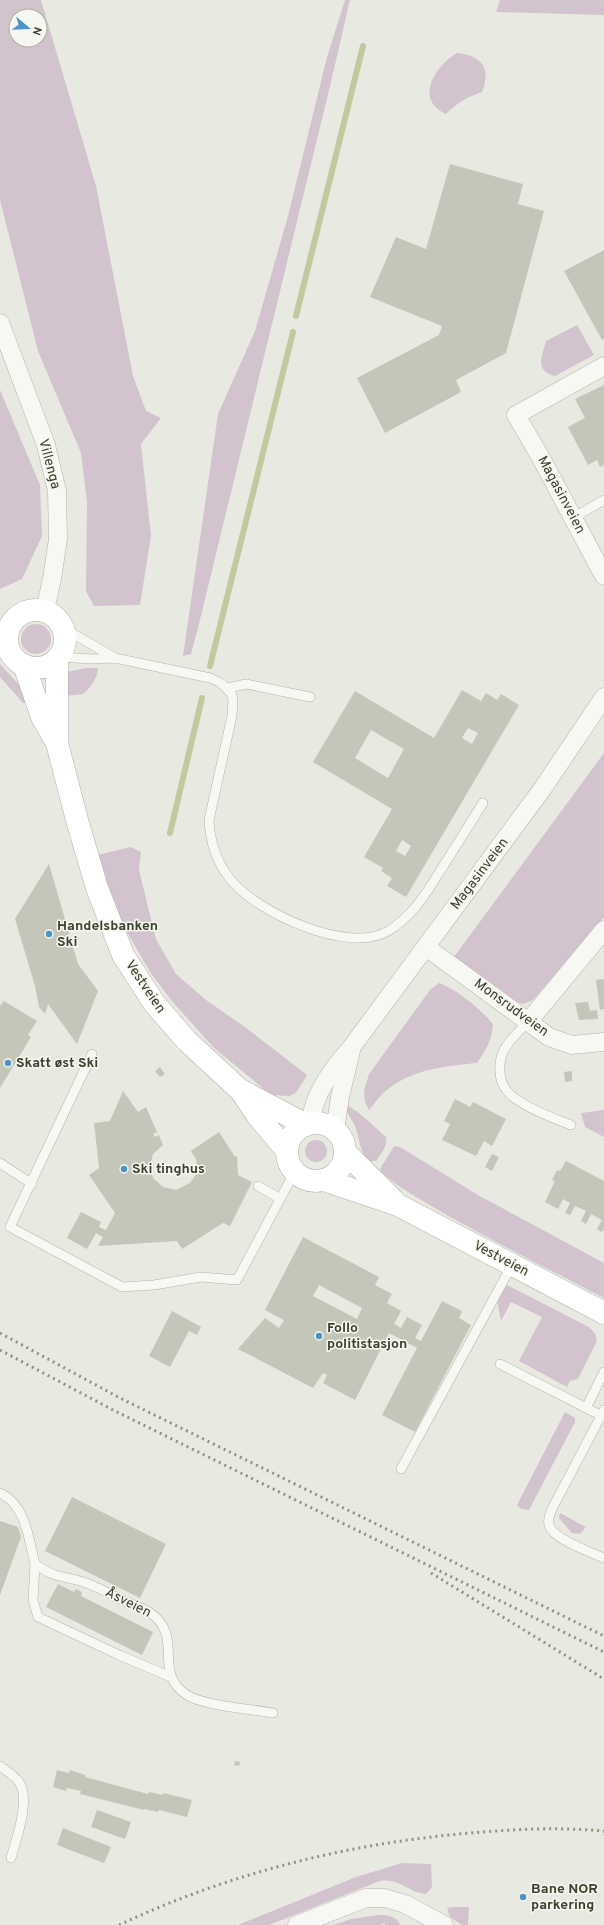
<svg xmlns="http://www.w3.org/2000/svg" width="604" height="1925" viewBox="0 0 604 1925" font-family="Overpass,sans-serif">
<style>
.green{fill:#d3c3ce;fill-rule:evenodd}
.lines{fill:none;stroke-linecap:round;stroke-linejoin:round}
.stream{stroke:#c4c89e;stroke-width:6}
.building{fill:#c3c6b9;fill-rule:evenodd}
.lane-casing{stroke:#b1b4a7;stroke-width:10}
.street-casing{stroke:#b1b4a7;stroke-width:19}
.secondary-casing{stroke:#b1b4a7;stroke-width:23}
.lane{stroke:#f7f8f4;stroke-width:9}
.street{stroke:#f7f8f4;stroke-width:18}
.secondary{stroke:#fff;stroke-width:22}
.rail{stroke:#8e937c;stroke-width:3;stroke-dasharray:2 4;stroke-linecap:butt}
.poi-dot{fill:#4d92c9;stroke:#f6f7f1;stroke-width:1.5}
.labels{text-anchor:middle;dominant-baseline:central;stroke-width:3;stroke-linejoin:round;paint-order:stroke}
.street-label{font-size:14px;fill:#3c412b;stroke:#f6f7f1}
.poi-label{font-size:14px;font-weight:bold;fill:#3c412b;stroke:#f6f7f1;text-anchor:start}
</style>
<rect width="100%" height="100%" fill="#e8eae2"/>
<g class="green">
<path d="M 0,0 L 41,0 L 96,186 L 133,376 L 146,411 L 161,418 L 141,444 L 151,536 L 140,605 L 94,606 L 86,591 L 87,502 L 81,453 L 38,351 L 0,200 ZM 16,16 L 40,16 L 40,40 L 16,40 Z"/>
<path d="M 345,0 L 350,0 L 330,86 L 198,628 L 191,654 L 183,656 L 218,414 L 255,331 L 288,216 L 327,57 Z"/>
<path d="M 500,0 L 604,0 L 604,15 L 496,12 Z"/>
<path d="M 457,53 C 481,55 492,68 482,92 C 467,97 457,103 446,114 C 414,99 435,66 457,53 Z"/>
<path d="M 577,325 L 594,355 L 555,376 C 534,370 542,357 546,341 Z"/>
<path d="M 0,390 L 40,485 L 42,536 L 22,579 L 0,589 Z"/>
<circle cx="36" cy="639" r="15"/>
<path d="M 0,664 L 24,690 L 28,702 L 23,703 L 0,677 Z"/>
<path d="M 86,668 L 98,668 C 97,679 91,687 83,694 L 65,696 L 67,672 Z"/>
<path d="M 604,753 L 604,917 L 533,1000 L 524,1004 L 516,1002 L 454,957 Z"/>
<path d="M 131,847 L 141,852 L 139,870 L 156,939 L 176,974 L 206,1000 L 245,1027 L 307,1075 L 296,1093 L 289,1096 L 271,1095 L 213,1047 L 171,1000 L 150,972 L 120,920 L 97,855 Z"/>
<path d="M 439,983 C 455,988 483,1011 493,1024 C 492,1040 486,1050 477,1063 C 447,1066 413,1069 388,1089 C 381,1094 375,1103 369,1110 L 365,1102 L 364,1091 L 369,1074 L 430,990 Z"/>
<path d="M 347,1105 L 359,1113 L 386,1137 C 388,1147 381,1153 376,1161 L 369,1162 C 359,1150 360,1140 355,1126 C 352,1119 347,1114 345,1106 Z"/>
<path d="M 604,1110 L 604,1137 L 585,1127 L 581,1113 Z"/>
<circle cx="316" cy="1151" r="11"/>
<path d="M 394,1146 L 400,1147 L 478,1195 L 604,1263 L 604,1298 C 574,1282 385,1188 380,1169 Z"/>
<path d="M 507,1285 L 587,1326 C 594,1331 598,1335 596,1343 L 578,1379 L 570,1381 L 567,1387 L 519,1361 L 542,1317 L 511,1302 L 501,1321 L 497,1300 Z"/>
<path d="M 565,1412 L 575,1418 L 575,1422 L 529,1510 L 522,1509 L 517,1506 L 520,1499 Z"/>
<path d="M 560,1513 L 586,1527 L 580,1534 L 572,1533 L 559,1518 Z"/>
<path d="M 402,1863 L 431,1864 L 432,1887 L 426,1894 C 408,1893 401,1878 380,1881 L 269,1925 L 238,1925 L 356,1877 Z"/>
<path d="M 452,1907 L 469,1907 L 468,1925 L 462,1925 L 450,1917 L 447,1908 Z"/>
<path d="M 379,1915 C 388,1915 397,1916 400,1925 L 385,1925 L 384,1923 L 379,1925 L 333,1925 L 351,1919 Z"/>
</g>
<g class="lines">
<g class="stream">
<path d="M 296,316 L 363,46"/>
<path d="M 210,666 L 293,332"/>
<path d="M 170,833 L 202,698"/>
</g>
</g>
<g class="building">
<path d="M 450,164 L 523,184 L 518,204 L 544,211 L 506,353 L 456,380 L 461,392 L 385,433 L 357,378 L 439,335 L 442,326 L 370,297 L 396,237 L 426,249 Z"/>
<path d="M 604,250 L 604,338 L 602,340 L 564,271 Z"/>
<path d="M 604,385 L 604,465 L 600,467 L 597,460 L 588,465 L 568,427 L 585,418 L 575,399 Z"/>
<path d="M 462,690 L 481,701 L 486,693 L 497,700 L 501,694 L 519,705 L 406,897 L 387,886 L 392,878 L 381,871 L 383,868 L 364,857 L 392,809 L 313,762 L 355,691 L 434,738 ZM 468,728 L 478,733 L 472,744 L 462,738 ZM 371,730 L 404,749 L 388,778 L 355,758 ZM 402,840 L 411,846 L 405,856 L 396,851 Z"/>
<path d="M 49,864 L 78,964 L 98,991 L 77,1044 L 48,1004 L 45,1014 L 39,1007 L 35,986 L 15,919 Z"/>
<path d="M 604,979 L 604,1009 L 600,1010 L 596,980 Z"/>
<path d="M 4,1001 L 37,1021 L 28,1035 L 31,1037 L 0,1088 L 0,1006 Z"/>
<path d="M 588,1002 L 590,1011 L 597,1010 L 598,1019 L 579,1020 L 575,1003 Z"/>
<path d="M 160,1067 L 165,1074 L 160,1077 L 155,1071 Z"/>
<path d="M 572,1071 L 572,1081 L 565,1082 L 564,1072 Z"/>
<path d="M 123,1091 L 138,1112 L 146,1107 L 157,1132 L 153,1134 L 155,1137 L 159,1135 L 163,1145 L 153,1154 L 150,1167 L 153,1178 L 163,1187 L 176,1190 L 190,1183 L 195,1176 L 197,1168 L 196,1159 L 191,1151 L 219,1132 L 235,1157 L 237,1156 L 238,1175 L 252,1182 L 230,1226 L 223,1223 L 182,1249 L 177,1241 L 98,1246 L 103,1237 L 96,1233 L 87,1249 L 67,1238 L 81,1212 L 101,1222 L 99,1227 L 106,1230 L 115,1213 L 89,1175 L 99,1168 L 94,1123 L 110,1121 Z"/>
<path d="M 455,1099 L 470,1107 L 473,1102 L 506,1119 L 492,1146 L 484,1141 L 476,1156 L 442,1140 L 450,1124 L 444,1121 Z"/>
<path d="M 492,1154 L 499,1157 L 492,1171 L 485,1167 Z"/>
<path d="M 566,1161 L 604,1181 L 604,1229 L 602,1232 L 597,1229 L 602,1220 L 591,1214 L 586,1224 L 581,1221 L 586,1211 L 575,1206 L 570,1215 L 565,1213 L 570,1203 L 563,1199 L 558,1209 L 545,1202 L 555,1181 L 552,1180 L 557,1170 L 560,1171 Z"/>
<path d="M 303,1237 L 379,1277 L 375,1285 L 392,1294 L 387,1303 L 401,1311 L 394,1324 L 401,1328 L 407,1317 L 422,1325 L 415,1338 L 421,1341 L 442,1301 L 462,1311 L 459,1318 L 471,1325 L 415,1432 L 382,1415 L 417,1348 L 389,1333 L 355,1400 L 323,1383 L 327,1375 L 323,1373 L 313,1388 L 238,1349 L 265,1318 L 279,1328 L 284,1320 L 265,1310 ZM 319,1285 L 362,1308 L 357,1319 L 313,1296 Z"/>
<path d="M 172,1311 L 201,1327 L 197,1335 L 189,1331 L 170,1367 L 149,1356 Z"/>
<path d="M 72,1497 L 166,1544 L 140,1598 L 45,1551 Z"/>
<path d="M 0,1521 L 18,1527 L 21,1537 L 0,1595 Z"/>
<path d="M 58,1584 L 74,1592 L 76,1589 L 82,1592 L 81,1596 L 153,1632 L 142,1655 L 46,1607 Z"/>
<path d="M 235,1761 L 240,1762 L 239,1766 L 234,1765 Z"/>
<path d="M 57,1770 L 69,1773 L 70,1770 L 85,1775 L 85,1777 L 148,1794 L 149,1792 L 163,1795 L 163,1793 L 192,1800 L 187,1817 L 159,1810 L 158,1812 L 144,1809 L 144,1810 L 80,1794 L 81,1791 L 67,1788 L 66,1791 L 53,1787 Z"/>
<path d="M 97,1810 L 131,1822 L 125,1839 L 91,1827 Z"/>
<path d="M 63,1828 L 111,1847 L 104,1863 L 57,1845 Z"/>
</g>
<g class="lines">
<defs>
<g id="lane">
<path d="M 573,518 L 604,500"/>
<path d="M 63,628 L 115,658"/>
<path d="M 58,657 L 92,659 L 115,658 L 210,678 L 221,683 L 231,693 L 233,700 L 232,716 L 209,820 C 210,842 216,861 230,879 C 256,912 348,955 388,931 C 414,916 428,890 444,865 C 457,844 470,824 483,803"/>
<path d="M 228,688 L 246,684 L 310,697"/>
<path d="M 528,1022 C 520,1030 510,1039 504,1050 C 498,1062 498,1080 507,1091 C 517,1104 555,1119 571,1125"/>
<path d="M 92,1054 L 10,1227 L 122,1287 L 154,1285 L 201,1277 L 237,1280 L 295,1171"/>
<path d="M 0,1163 L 32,1184"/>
<path d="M 258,1186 L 279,1198"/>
<path d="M 500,1364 L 604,1417"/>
<path d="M 586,1408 L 604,1372"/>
<path d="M 604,1410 L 553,1507 C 550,1514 546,1522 551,1529 C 559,1541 590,1552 604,1558"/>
<path d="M 401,1469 L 512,1265"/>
<path d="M 0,1493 C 26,1505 29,1540 35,1564 C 53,1577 61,1576 80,1581 C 95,1585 110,1594 124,1601 C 133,1605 141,1607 149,1612 C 186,1636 151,1672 187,1695 C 204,1706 252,1709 273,1713"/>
<path d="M 35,1564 L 33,1600 L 38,1617 L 119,1655 L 171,1677"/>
<path d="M 0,1766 C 7,1771 15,1776 19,1782 C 31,1799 16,1840 11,1858"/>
</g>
<g id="street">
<path d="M 0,323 L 46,445 L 57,491 L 58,539 L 52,579 L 45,610"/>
<path d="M 604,366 L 516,415 L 541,458 L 604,576"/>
<path d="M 426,947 L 549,1037 L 572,1045 L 604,1042"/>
<path d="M 528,1022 L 604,930"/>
<path d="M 310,1124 C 314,1093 331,1071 351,1048 L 543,788 L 604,697"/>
<path d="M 335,1130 L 340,1097 L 351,1051"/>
<path d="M 297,1925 L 366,1898 L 385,1898 L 405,1904 L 444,1925"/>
</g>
<g id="secondary">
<circle cx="36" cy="639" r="29"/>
<path d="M 57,659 L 57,743 L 77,820 L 97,888 L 123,955 L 154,1003 L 187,1041 L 241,1091 L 257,1115 L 287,1151"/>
<path d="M 24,665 L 42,717 L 54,738"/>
<path d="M 242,1091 L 306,1125"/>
<circle cx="316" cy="1152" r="29"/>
<path d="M 345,1152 L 396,1203"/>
<path d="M 324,1180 L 398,1205 L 604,1313"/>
</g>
</defs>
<use href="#lane" class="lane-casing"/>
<use href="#street" class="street-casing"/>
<use href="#secondary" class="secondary-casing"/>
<use href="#lane" class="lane"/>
<use href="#street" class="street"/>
<use href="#secondary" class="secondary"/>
<g class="rail">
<path d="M 0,1333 L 120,1398 L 604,1636"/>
<path d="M 0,1350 L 113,1410 L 604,1652"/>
<path d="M 431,1573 L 604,1679"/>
<path d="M 119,1925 C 230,1873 349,1843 471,1833 C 515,1829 560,1827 604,1831"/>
</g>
</g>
<g class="poi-dot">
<circle cx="49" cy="934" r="4"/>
<circle cx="8" cy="1063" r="4"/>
<circle cx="124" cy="1169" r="4"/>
<circle cx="319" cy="1336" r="4"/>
<circle cx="523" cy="1897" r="4"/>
</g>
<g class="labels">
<g class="street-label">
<text transform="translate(49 464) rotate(75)">Villenga</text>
<text transform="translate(561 495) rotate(62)">Magasinveien</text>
<text transform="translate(480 874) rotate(-53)">Magasinveien</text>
<text transform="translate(145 987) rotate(56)">Vestveien</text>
<text transform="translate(511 1008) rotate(36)">Monsrudveien</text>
<text transform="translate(501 1259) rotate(28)">Vestveien</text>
<text transform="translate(128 1603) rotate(27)">Åsveien</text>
</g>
<g class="poi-label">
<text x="57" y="926">Handelsbanken<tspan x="57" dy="16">Ski</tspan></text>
<text x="16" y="1063">Skatt øst Ski</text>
<text x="132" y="1169">Ski tinghus</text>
<text x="327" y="1328">Follo<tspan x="327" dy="16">politistasjon</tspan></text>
<text x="531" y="1889">Bane NOR<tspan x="531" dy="16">parkering</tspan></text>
</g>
</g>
<g transform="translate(28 28) rotate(109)"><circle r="19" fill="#f6f7f1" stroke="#acaea2"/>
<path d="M0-3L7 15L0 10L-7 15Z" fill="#4d92c9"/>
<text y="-6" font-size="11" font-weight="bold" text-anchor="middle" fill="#3c412b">N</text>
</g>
</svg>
